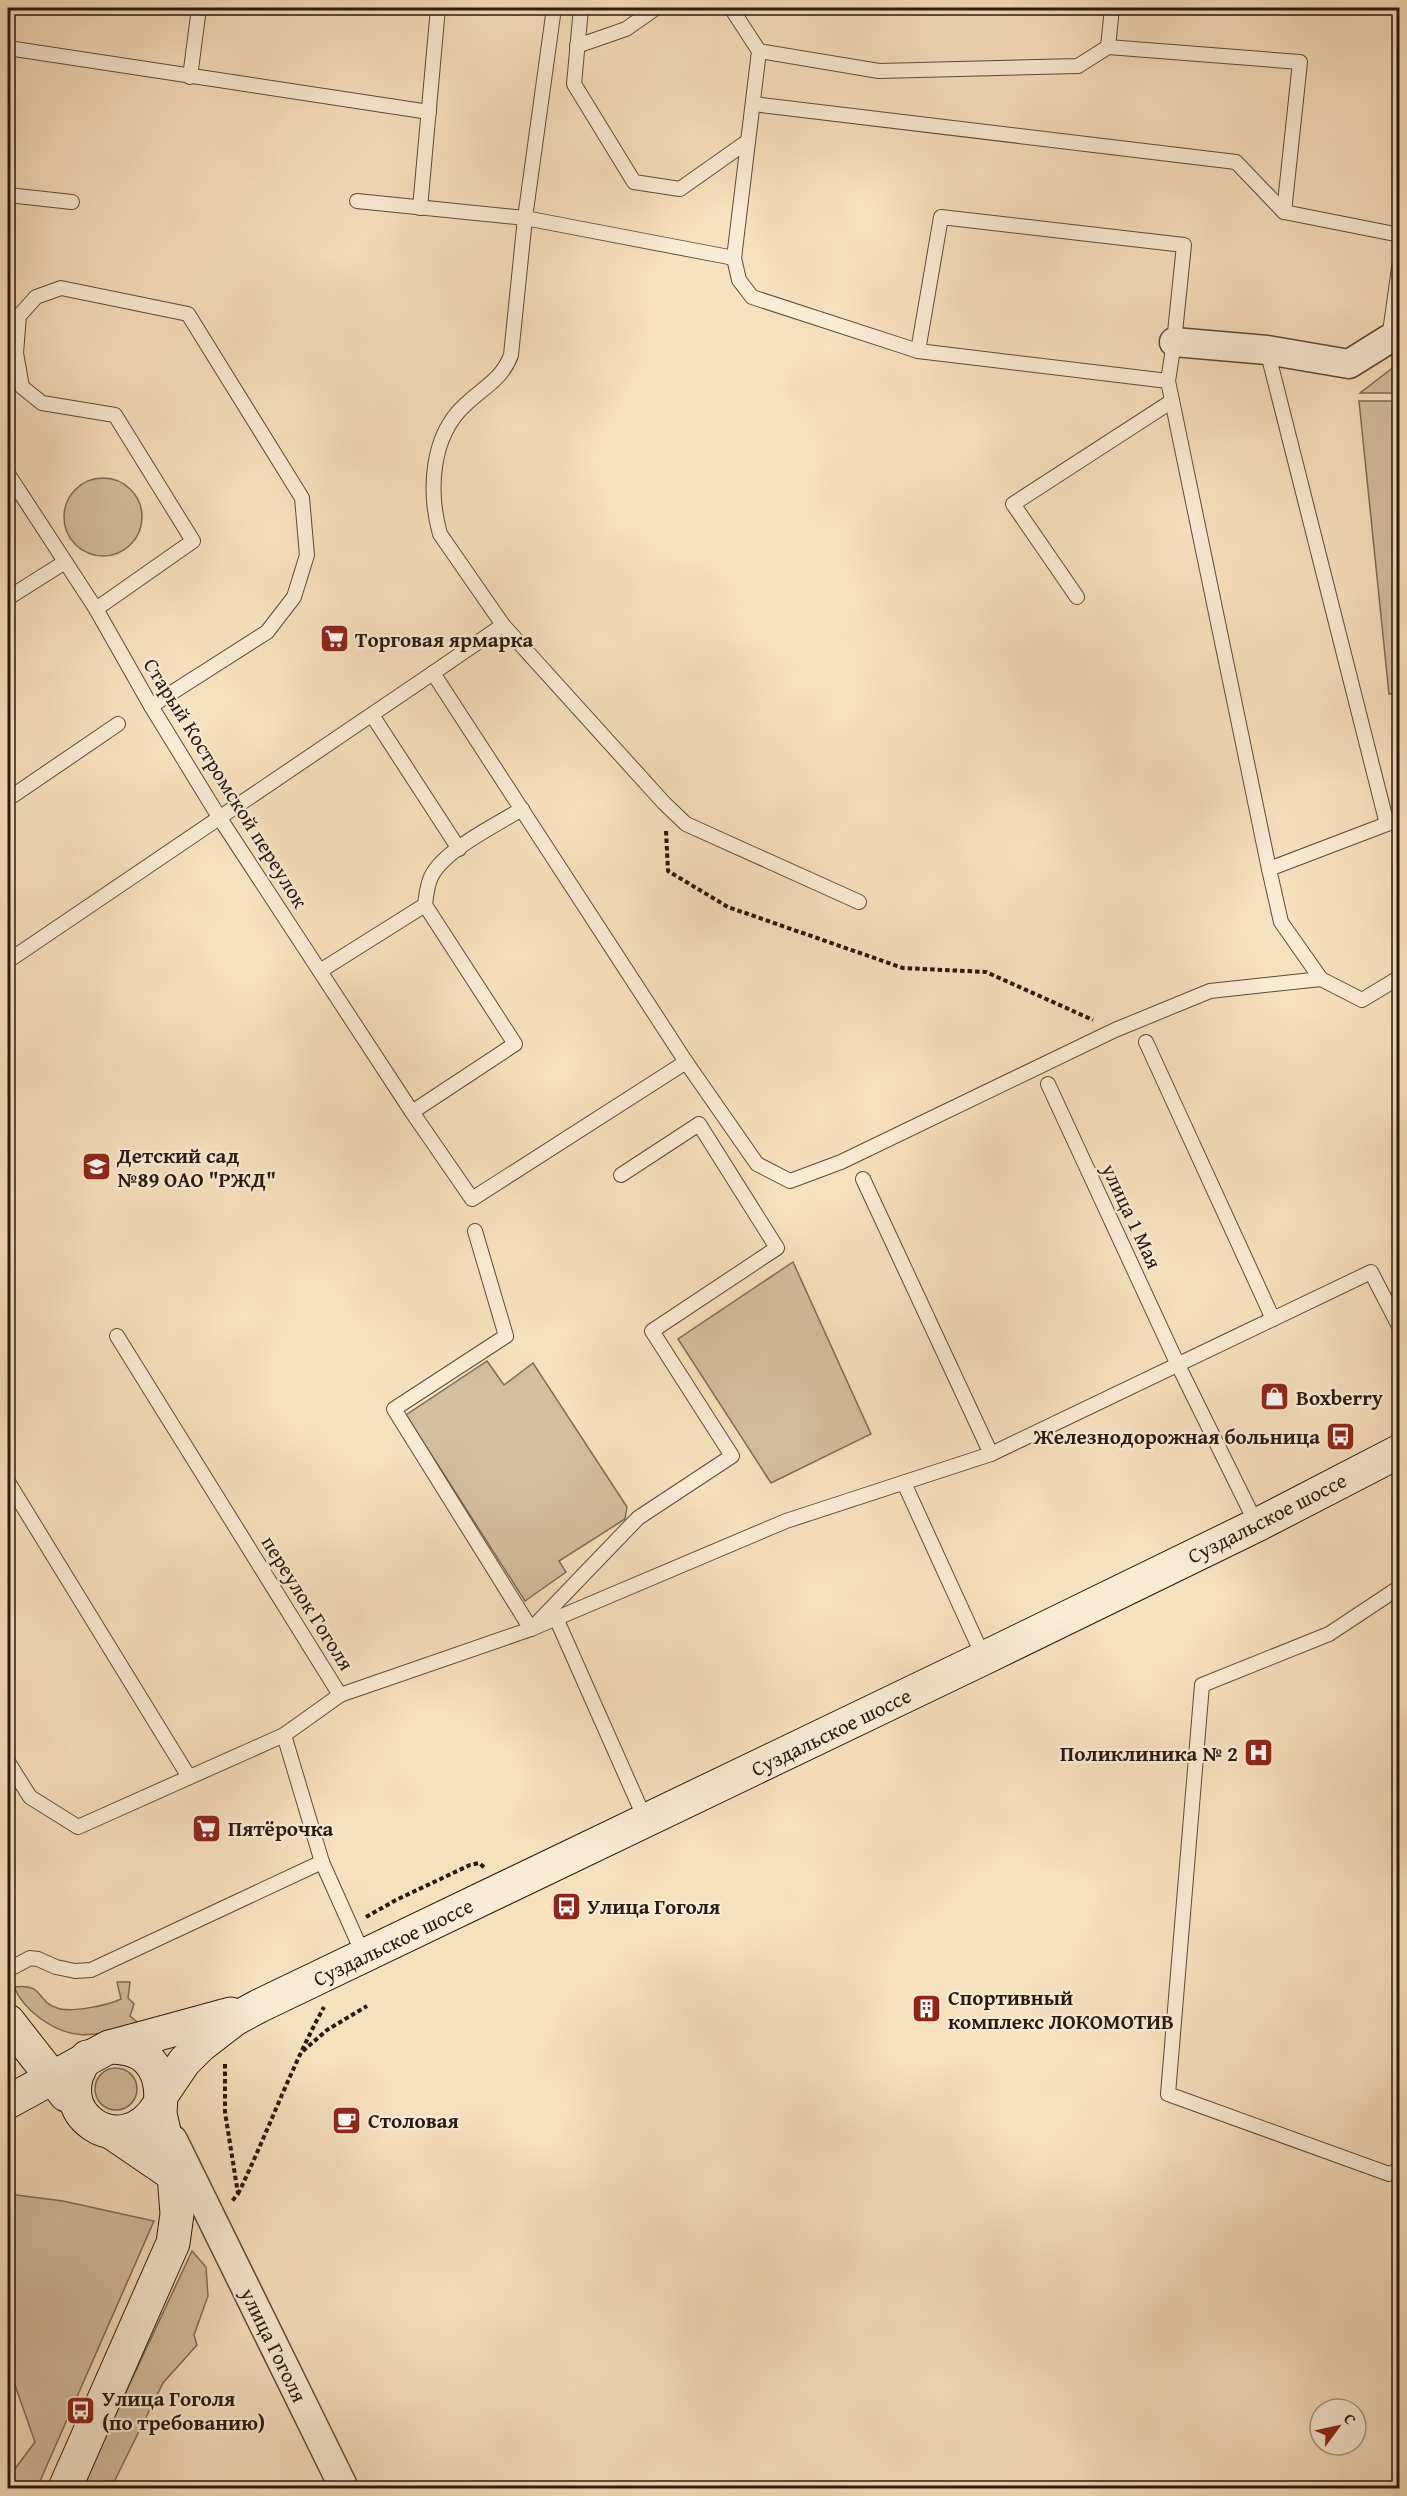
<svg xmlns="http://www.w3.org/2000/svg" width="1407" height="2496" viewBox="0 0 1407 2496" font-family="'Gentium Book Plus',serif">
<style>
.green{fill:#d4bea0;stroke:#7e6c58;stroke-width:1.5}
.lines{fill:none;stroke-linecap:round;stroke-linejoin:round}
.lane-casing{stroke:#5c4b3b;stroke-width:16}
.street-casing{stroke:#5c4b3b;stroke-width:31}
.secondary-casing{stroke:#29190f;stroke-width:35}
.path{stroke:#29190f;stroke-width:4;stroke-dasharray:4.5 3;stroke-linecap:butt}
.lane{stroke:#faebd5;stroke-width:14}
.street{stroke:#faebd5;stroke-width:28}
.secondary{stroke:#faebd5;stroke-width:33}
.labels{text-anchor:middle;dominant-baseline:central;stroke-width:4.5;stroke-linejoin:round;paint-order:stroke}
.poi-label{font-size:21px;font-weight:bold;fill:#29190f;stroke:#faebd5;text-anchor:start}
.street-label{font-size:21px;fill:#29190f;stroke:#faebd5}
</style>
<rect width="100%" height="100%" fill="#f7e0be"/>
<filter id="stains"><feTurbulence type="fractalNoise" baseFrequency=".00333" numOctaves="4"/><feColorMatrix values="0 0 0 0 .2 0 0 0 0 .09 0 0 0 0 .02 0 0 0 .5 -.17"/></filter>
<radialGradient id="worn" r=".72"><stop offset=".6" stop-color="#630" stop-opacity="0"/><stop offset="1" stop-color="#630" stop-opacity=".3"/></radialGradient>
<g class="green">
<path d="M 1399,363 L 1399,393 L 1360,393 Z"/>
<path d="M 1359,401 L 1399,401 L 1400,446 L 1398,446 L 1400,580 L 1396,581 L 1400,607 L 1400,692 L 1389,694 Z"/>
<circle cx="103" cy="517" r="39"/>
<path d="M 793,1262 L 871,1434 L 771,1483 L 678,1339 Z"/>
<path d="M 487,1361 L 504,1385 L 533,1363 L 627,1507 L 625,1519 L 559,1561 L 566,1572 L 525,1601 L 406,1415 Z"/>
<path d="M 117,1982 L 130,1982 L 128,1998 L 134,2004 L 130,2016 L 140,2024 C 100,2033 78,2045 41,2019 C 30,2011 19,1999 14,1987 C 45,1983 35,2001 57,2008 C 71,2013 109,2005 121,1999 Z"/>
<circle cx="116" cy="2089" r="21"/>
<path d="M 8,2194 L 63,2201 L 154,2221 L 37,2488 L 8,2488 L 8,2478 L 35,2442 L 10,2371 L 8,2370 Z"/>
<path d="M 192,2251 L 206,2267 L 208,2296 L 194,2335 L 197,2345 L 163,2383 L 111,2488 L 81,2488 Z"/>
</g>
<g class="lines">
<defs>
<g id="lane">
<path d="M 581,8 L 574,84 L 634,182 L 680,189 L 748,141"/>
<path d="M 731,8 L 759,51 L 734,258 L 739,280 L 752,297 L 918,351"/>
<path d="M 577,46 L 626,29 L 656,8"/>
<path d="M 1108,47 L 1112,8"/>
<path d="M 8,48 L 429,112"/>
<path d="M 759,51 L 879,71 L 1078,66 L 1108,47 L 1300,62 L 1284,212 L 1400,235"/>
<path d="M 190,77 L 199,8"/>
<path d="M 753,104 L 1236,162 L 1284,212"/>
<path d="M 8,195 L 72,202"/>
<path d="M 357,201 L 525,218 L 734,258"/>
<path d="M 420,208 L 438,8"/>
<path d="M 1389,339 L 1400,261"/>
<path d="M 1267,350 L 1387,824"/>
<path d="M 1168,381 L 918,351 L 941,217 L 1184,245 L 1174,342 L 1168,381 L 1269,869"/>
<path d="M 8,474 L 96,609 L 151,706 L 219,817 L 412,1112 L 472,1199 L 686,1062 L 433,673 L 8,961"/>
<path d="M 1077,597 L 1013,504 L 1172,401"/>
<path d="M 8,598 L 65,562"/>
<path d="M 96,609 L 193,541 L 115,415 L 42,403 L 22,387 L 16,353 L 19,316 L 36,297 L 61,288 L 188,314 L 302,498 L 307,555 L 294,597 L 267,632 L 151,706"/>
<path d="M 503,625 L 440,534 C 428,491 431,436 465,405 C 482,388 502,380 511,355 L 525,218 L 554,8"/>
<path d="M 433,673 L 503,625 L 664,803 L 686,824 L 859,902"/>
<path d="M 372,715 L 459,849"/>
<path d="M 8,799 L 118,724"/>
<path d="M 1400,815 L 1387,824 L 1269,869 L 1281,922 L 1321,979 L 1362,1000 L 1400,977"/>
<path d="M 425,905 C 426,896 427,886 431,877 C 444,850 496,825 522,809"/>
<path d="M 320,971 L 425,905 L 515,1044 L 412,1112"/>
<path d="M 1146,1042 L 1273,1319"/>
<path d="M 686,1062 L 757,1164 L 790,1181 L 841,1162 L 1115,1030 L 1210,991 L 1321,979"/>
<path d="M 1048,1084 L 1178,1365 L 1257,1525"/>
<path d="M 863,1179 L 991,1454"/>
<path d="M 475,1231 L 506,1336 L 394,1409 L 531,1629"/>
<path d="M 117,1336 L 340,1695 L 284,1735 L 322,1862 L 364,1956"/>
<path d="M 8,1482 L 189,1777"/>
<path d="M 904,1483 L 984,1658"/>
<path d="M 1400,1587 L 1329,1634 L 1202,1685 L 1168,2094 L 1389,2174 L 1400,2169"/>
<path d="M 556,1618 L 646,1821"/>
<path d="M 537,1623 L 638,1518 L 732,1456 L 652,1331 L 777,1248 L 699,1124 L 621,1175"/>
<path d="M 340,1695 L 531,1629 L 786,1521 L 991,1454 L 1371,1272 L 1400,1328"/>
<path d="M 8,1762 L 30,1797 L 78,1827 L 284,1735"/>
<path d="M 8,1970 L 30,1958 L 38,1959 L 56,1967 L 75,1971 L 91,1970 L 322,1862"/>
</g>
<g id="street">
<path d="M 1174,342 L 1267,350 L 1349,364 L 1389,339 L 1400,338"/>
<path d="M 173,2140 L 344,2488"/>
</g>
<g id="secondary">
<path d="M 8,2021 L 66,2095"/>
<path d="M 110,2047 L 231,2014"/>
<path d="M 87,2057 C 44,2112 122,2166 159,2105"/>
<path d="M 8,2102 L 109,2047 C 142,2047 160,2062 161,2096"/>
<path d="M 111,2132 L 174,2175"/>
<path d="M 65,2488 L 173,2243 L 177,2214 L 174,2175 L 160,2114 L 161,2096 L 184,2062 L 200,2046 L 235,2019 L 259,2006 L 984,1658 L 1257,1525 L 1400,1451"/>
</g>
</defs>
<use href="#lane" class="lane-casing"/>
<use href="#street" class="street-casing"/>
<use href="#secondary" class="secondary-casing"/>
<g class="path">
<path d="M 666,831 L 668,871 L 728,907 L 903,968 L 986,972 L 1093,1020"/>
<path d="M 366,1917 L 396,1900 L 470,1865 L 479,1863 L 485,1868"/>
<path d="M 303,2051 L 327,2030 L 367,2006"/>
<path d="M 225,2064 L 225,2112 L 238,2194 L 232,2201"/>
<path d="M 238,2194 C 268,2132 291,2067 324,2007"/>
</g>
<use href="#lane" class="lane"/>
<use href="#street" class="street"/>
<use href="#secondary" class="secondary"/>
</g>
<defs>
<symbol id="supermarket-square" viewBox="-11 -11 22 22"><rect x="-9" y="-9" width="18" height="18" rx="4" fill="#8f2418" stroke="#faebd5"/><path d="M-6-5.5h2.5l.6 2H6L4.5 2H-2.5L-4.4-4H-6ZM-1.5 3.2a1.3 1.3 0 1 0 .1 0ZM3 3.2a1.3 1.3 0 1 0 .1 0Z" fill="#fff"/></symbol>
<symbol id="school-square" viewBox="-11 -11 22 22"><rect x="-9" y="-9" width="18" height="18" rx="4" fill="#8f2418" stroke="#faebd5"/><path d="M0-5L7-2L0 1L-7-2ZM-4 1L0 2.5L4 1V4Q0 6-4 4Z" fill="#fff"/></symbol>
<symbol id="shop-square" viewBox="-11 -11 22 22"><rect x="-9" y="-9" width="18" height="18" rx="4" fill="#8f2418" stroke="#faebd5"/><path d="M-5-2.5h2.3a2.7 3.5 0 0 1 5.4 0H5L5.5 6h-11ZM-1.5-2.5h3a1.5 2.3 0 0 0-3 0Z" fill="#fff"/></symbol>
<symbol id="bus-square" viewBox="-11 -11 22 22"><rect x="-9" y="-9" width="18" height="18" rx="4" fill="#8f2418" stroke="#faebd5"/><path d="M-5-6H5V4H4V6H2V4H-2V6H-4V4H-5ZM-3.5-4V0h7V-4ZM-3.5 1.2v1.5H-2V1.2ZM2 1.2v1.5H3.5V1.2Z" fill="#fff"/></symbol>
<symbol id="hospital-square" viewBox="-11 -11 22 22"><rect x="-9" y="-9" width="18" height="18" rx="4" fill="#8f2418" stroke="#faebd5"/><path d="M-5-5h3v3.5h4V-5h3V5h-3V1.5h-4V5h-3Z" fill="#fff"/></symbol>
<symbol id="building-square" viewBox="-11 -11 22 22"><rect x="-9" y="-9" width="18" height="18" rx="4" fill="#8f2418" stroke="#faebd5"/><path d="M-4-6H4V6H1V3H-1V6H-4ZM-2.5-4.3h1.7v1.8h-1.7ZM.8-4.3h1.7v1.8H.8ZM-2.5-1h1.7V.8h-1.7ZM.8-1h1.7V.8H.8Z" fill="#fff"/></symbol>
<symbol id="cafe-square" viewBox="-11 -11 22 22"><rect x="-9" y="-9" width="18" height="18" rx="4" fill="#8f2418" stroke="#faebd5"/><path d="M-5.5-4.5H6V0H3Q3 3.5 0 3.5H-2.5Q-5.5 3.5-5.5 0ZM3-3.2v2h1.7v-2ZM-6 4.5H4V6H-6Z" fill="#fff"/></symbol>
</defs>
<g fill-rule="evenodd">
<use href="#supermarket-square" x="318" y="622" width="33" height="33"/>
<use href="#school-square" x="80" y="1150" width="33" height="33"/>
<use href="#shop-square" x="1258" y="1380" width="33" height="33"/>
<use href="#bus-square" x="1324" y="1420" width="33" height="33"/>
<use href="#hospital-square" x="1242" y="1736" width="33" height="33"/>
<use href="#supermarket-square" x="190" y="1812" width="33" height="33"/>
<use href="#bus-square" x="550" y="1890" width="33" height="33"/>
<use href="#building-square" x="910" y="1992" width="33" height="33"/>
<use href="#cafe-square" x="330" y="2104" width="33" height="33"/>
<use href="#bus-square" x="64" y="2394" width="33" height="33"/>
</g>
<g class="labels">
<g class="poi-label">
<text x="355" y="639">Торговая ярмарка</text>
<text x="117" y="1155">Детский сад<tspan x="117" dy="24">№89 ОАО "РЖД"</tspan></text>
<text x="1296" y="1397">Boxberry</text>
<text x="1320" y="1436" text-anchor="end">Железнодорожная больница</text>
<text x="1238" y="1753" text-anchor="end">Поликлиника № 2</text>
<text x="228" y="1828">Пятёрочка</text>
<text x="587" y="1906">Улица Гоголя</text>
<text x="948" y="1997">Спортивный<tspan x="948" dy="24">комплекс ЛОКОМОТИВ</tspan></text>
<text x="368" y="2120">Столовая</text>
<text x="102" y="2398">Улица Гоголя<tspan x="102" dy="24">(по требованию)</tspan></text>
</g>
<g class="street-label">
<text transform="translate(226 783) rotate(58)">Старый Костромской переулок</text>
<text transform="translate(1132 1216) rotate(65)">улица 1 Мая</text>
<text transform="translate(1267 1518) rotate(-27)">Суздальское шоссе</text>
<text transform="translate(308 1603) rotate(58)">переулок Гоголя</text>
<text transform="translate(831 1732) rotate(-26)">Суздальское шоссе</text>
<text transform="translate(393 1942) rotate(-26)">Суздальское шоссе</text>
<text transform="translate(274 2345) rotate(64)">улица Гоголя</text>
</g>
</g>
<rect width="1407" height="2496" fill="none" stroke="#f7e0be" stroke-width="30"/>
<rect x="9" y="9" width="1389" height="2478" fill="none" stroke="#29190f" stroke-width="3"/>
<rect x="15" y="15" width="1377" height="2466" fill="none" stroke="#29190f" stroke-width="1.5"/>
<g transform="translate(1338 2427) rotate(57)"><circle r="28" fill="#faebd5" stroke="#a69786" stroke-width="1.5"/>
<path d="M0-4.5L10 22L0 15L-10 22Z" fill="#8f2418"/>
<text y="-9" font-size="16" font-weight="bold" text-anchor="middle" fill="#29190f">С</text>
</g>
<rect width="100%" height="100%" filter="url(#stains)"/>
<rect width="100%" height="100%" fill="url(#worn)"/>
</svg>
